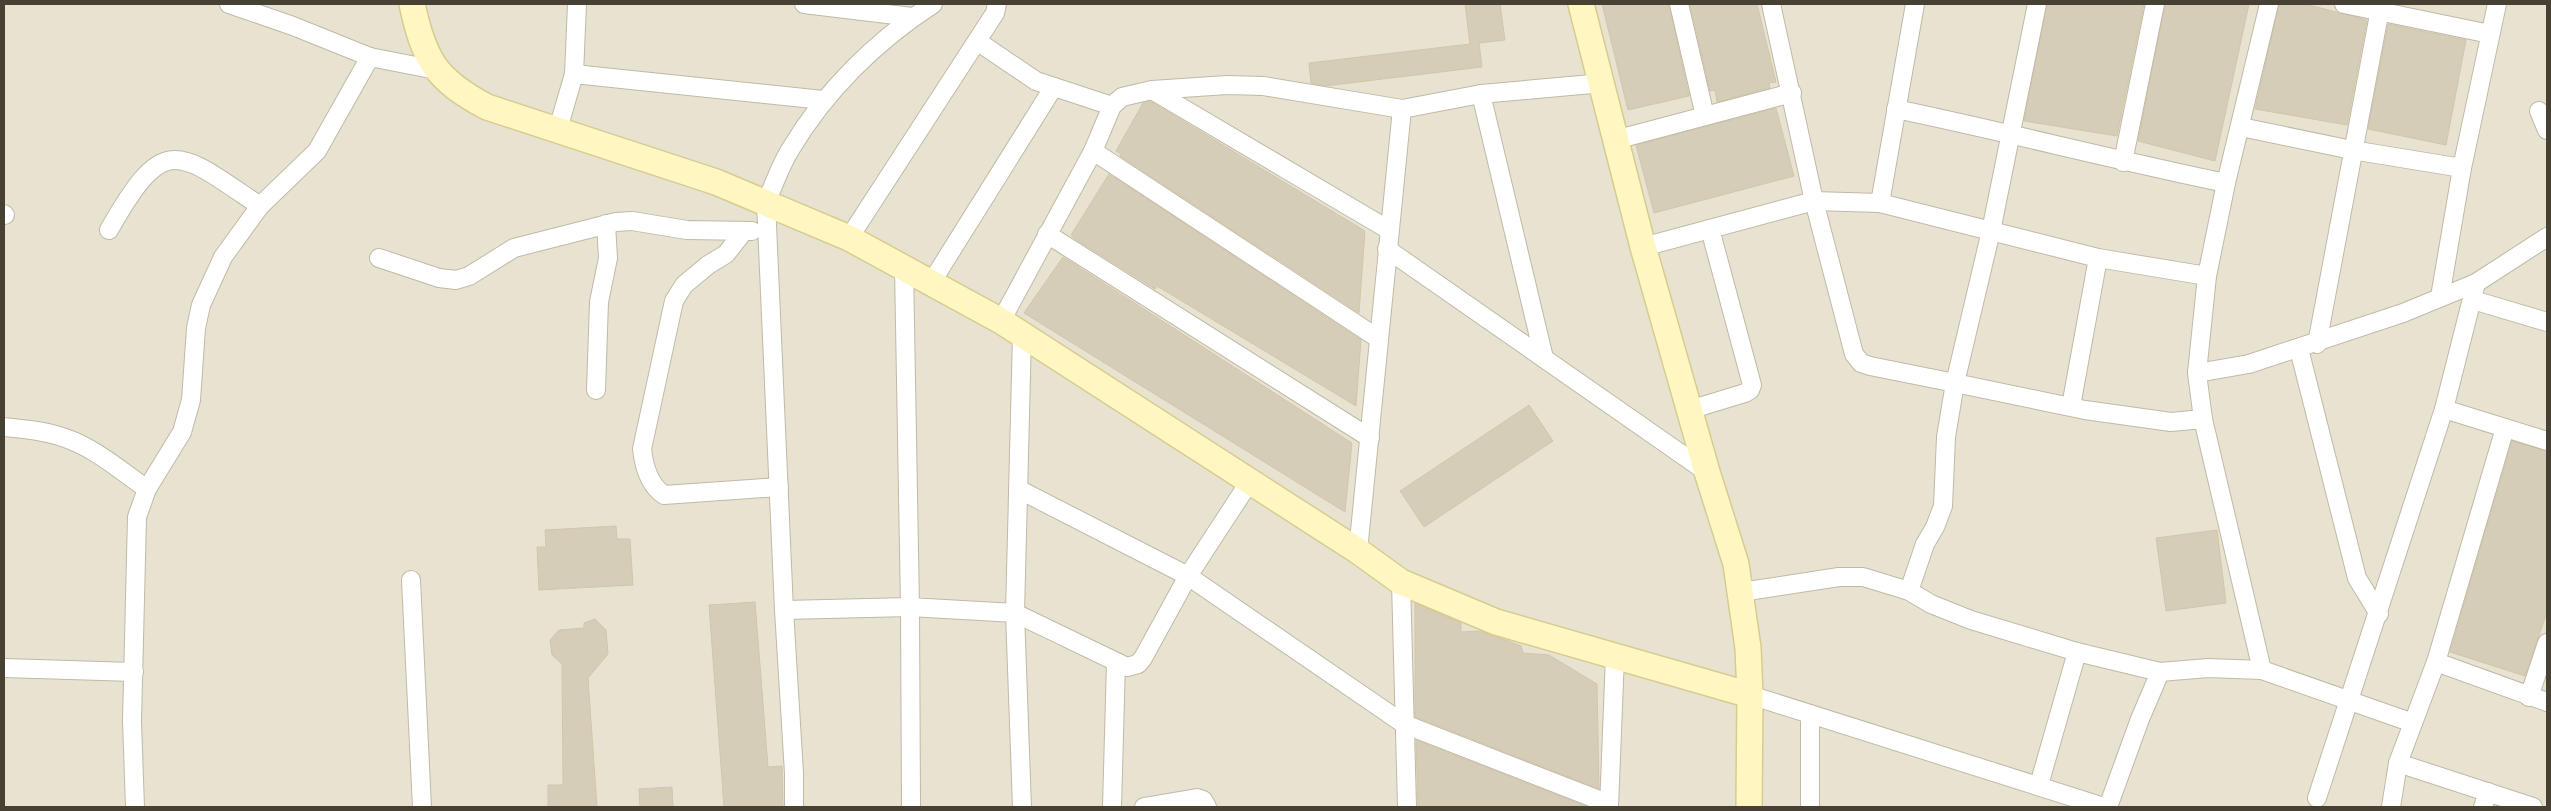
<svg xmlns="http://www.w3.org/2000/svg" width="2551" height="811" viewBox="0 0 2551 811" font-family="'IBM Plex Sans',sans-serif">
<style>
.residential{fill:#e8e3d1}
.building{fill:#d6cdb8;stroke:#d1c6ab}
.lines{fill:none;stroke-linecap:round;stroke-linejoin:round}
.street-casing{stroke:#c0b9a6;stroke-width:20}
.secondary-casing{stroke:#d7cc8f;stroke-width:28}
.street{stroke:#fff;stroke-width:18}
.secondary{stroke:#fff6c2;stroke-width:25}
</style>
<rect width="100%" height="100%" fill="#f4f0e4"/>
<rect class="residential" x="4" y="4" width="2543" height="803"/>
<g class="building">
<path d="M 1465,4 L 1500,4 L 1505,40 L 1479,43 L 1482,67 L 1325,86 L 1311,83 L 1309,63 L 1470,44 Z"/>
<path d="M 1602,4 L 1669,4 L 1689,96 L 1628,110 Z"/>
<path d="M 1690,4 L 1757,4 L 1776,82 L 1769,83 L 1770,88 L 1717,102 L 1715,90 L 1710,91 Z"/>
<path d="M 2047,4 L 2144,4 L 2117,136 L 2024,121 Z"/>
<path d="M 2165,4 L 2249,4 L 2215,161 L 2138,141 Z"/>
<path d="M 2279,4 L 2305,4 L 2367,20 L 2347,125 L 2255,109 Z"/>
<path d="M 2388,24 L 2466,40 L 2446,145 L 2368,129 Z"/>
<path d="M 1150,101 L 1365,231 L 1359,313 L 1120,156 L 1121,154 L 1116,151 L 1143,103 Z"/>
<path d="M 1776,108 L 1794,176 L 1654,213 L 1636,145 Z"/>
<path d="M 1109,174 L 1361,340 L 1356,406 L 1157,286 L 1155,289 L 1075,239 L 1071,235 Z"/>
<path d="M 1063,257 L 1352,443 L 1345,512 L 1024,313 Z"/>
<path d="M 1529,405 L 1553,441 L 1424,527 L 1400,491 Z"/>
<path d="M 2512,441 L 2547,451 L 2547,612 L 2525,676 L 2450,652 Z"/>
<path d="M 616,526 L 617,539 L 630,539 L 633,585 L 539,590 L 537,547 L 546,547 L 545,530 Z"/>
<path d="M 2217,530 L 2226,603 L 2166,611 L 2156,538 Z"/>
<path d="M 755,602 L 768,767 L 782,766 L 783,807 L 724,807 L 709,605 Z"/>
<path d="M 1415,603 L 1461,623 L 1461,632 L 1481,631 L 1521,646 L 1523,653 L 1549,655 L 1597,684 L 1599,789 L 1415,717 Z"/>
<path d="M 595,619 L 606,630 L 608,654 L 588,678 L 597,807 L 548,807 L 548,785 L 563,785 L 562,664 L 552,655 L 550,640 L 559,630 L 584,628 L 584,623 Z"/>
<path d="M 1416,740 L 1588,807 L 1418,807 Z"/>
<path d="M 672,787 L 673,807 L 640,807 L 639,789 Z"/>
</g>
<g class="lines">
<defs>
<g id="street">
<path d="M 229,4 L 293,26 L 370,57"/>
<path d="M 804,4 L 912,17"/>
<path d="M 1679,4 L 1705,116"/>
<path d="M 1771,4 L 1814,201 L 1854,354 L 1861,363 L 1870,366 L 1955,383 L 1946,437 L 1943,506 L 1935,527 L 1925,544 L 1909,591"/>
<path d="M 2037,4 L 1991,231 L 1955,383 L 2085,410 L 2171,422 L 2203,419"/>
<path d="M 2344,4 L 2490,34"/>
<path d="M 977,41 L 1036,81 L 1112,106"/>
<path d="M 574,74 L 577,4"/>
<path d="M 1152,90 L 1389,230"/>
<path d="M 1481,94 L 1544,358"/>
<path d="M 1896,109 C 2006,132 2115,160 2226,183"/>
<path d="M 2539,111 L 2547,130"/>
<path d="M 2241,127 L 2352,150 L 2462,168"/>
<path d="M 558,129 L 574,74 L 823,100"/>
<path d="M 1615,140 L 1792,93"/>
<path d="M 1093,151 L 1379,339"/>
<path d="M 2123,162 L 2155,4"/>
<path d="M 1880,203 L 1915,4"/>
<path d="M 4,214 L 5,215"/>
<path d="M 109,230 C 165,131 177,150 260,206"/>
<path d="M 744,231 L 726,254 L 708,265 L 684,285 L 674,301 L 642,449 C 644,467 649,485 664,495 L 779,487"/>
<path d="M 1047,234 L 1370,438"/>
<path d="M 849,238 L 995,13 L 997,4"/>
<path d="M 1643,247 L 1814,201 L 1880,203 L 2098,258 L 2207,276"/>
<path d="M 1387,249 L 1707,472"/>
<path d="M 379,258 L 439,278 L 456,280 L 469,276 L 514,248 L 616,222 L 632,221 L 687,230 L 752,231"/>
<path d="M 904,268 L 910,607 L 1015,613 L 1127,667 L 1138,664 L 1143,658 L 1188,576 L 1250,481"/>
<path d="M 931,283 L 1053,88"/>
<path d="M 2440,297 L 2462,168 L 2497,4"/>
<path d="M 2473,300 L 2547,322"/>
<path d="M 1001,321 L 1093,151 L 1112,106 L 1122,97 L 1152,90 L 1227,85 L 1263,86 L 1402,109 L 1481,94 L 1603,83"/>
<path d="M 2317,344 L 2381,4"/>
<path d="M 2299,349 L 2357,578 L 2379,614"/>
<path d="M 2197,373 L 2249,364 L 2403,313 L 2476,283 L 2547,237"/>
<path d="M 596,390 L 599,302 L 608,258 L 606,224"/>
<path d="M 2071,406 L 2098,258"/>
<path d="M 2444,409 L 2547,441"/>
<path d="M 1689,410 L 1745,393 L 1750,390 L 1752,385 L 1710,229"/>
<path d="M 4,427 C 24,429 45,431 65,438 C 95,448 121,471 147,489"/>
<path d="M 1018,489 L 1188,576 L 1404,724 L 1609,804"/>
<path d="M 1358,551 L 1402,109"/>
<path d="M 411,580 L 422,807"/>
<path d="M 1401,582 L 1407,807"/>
<path d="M 1741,592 L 1839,577 L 1863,577 L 1909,591 L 1931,604 L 1971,620 L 2077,652 L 2160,672 L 2208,668 L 2262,670 L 2413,723"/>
<path d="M 784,610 L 910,607 L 911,807"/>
<path d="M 2436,662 L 2547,702"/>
<path d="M 4,668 L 134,672"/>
<path d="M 2262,670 L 2203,419 L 2197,373 L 2207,276 L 2226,183 L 2269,4"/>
<path d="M 1750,695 L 2104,807"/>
<path d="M 2529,697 L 2547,643"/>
<path d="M 1810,714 L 1810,807"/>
<path d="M 2398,763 L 2533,807"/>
<path d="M 2039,785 L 2077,652"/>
<path d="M 2317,798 L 2444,409 L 2476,283"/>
<path d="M 135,807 L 132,721 L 137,517 L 147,489 L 182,432 L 191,400 L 196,328 L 201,305 L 223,257 L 260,206 L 317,151 L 370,57 L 436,70"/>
<path d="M 794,807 L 794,773 L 784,610 L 766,202 C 774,185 780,166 790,150 C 825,91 876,41 933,4"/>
<path d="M 1022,807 L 1015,613 L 1022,335"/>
<path d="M 1112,807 L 1116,662"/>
<path d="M 1144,807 L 1197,798 L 1203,800 L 1207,807"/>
<path d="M 1609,807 L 1615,656"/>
<path d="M 2108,807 L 2140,719 L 2160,672"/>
<path d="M 2391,807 L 2398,763 L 2436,662 L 2505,428"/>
<path d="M 2483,807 L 2488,792"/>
</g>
<g id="secondary">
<path d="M 412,4 C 424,60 436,80 487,107 L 716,182 L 849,238 L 1001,321 L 1358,551 L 1401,582 L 1496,622 L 1750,695"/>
<path d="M 1581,4 L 1643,247 L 1707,472 L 1736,564 L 1748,648 L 1750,695 L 1749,807"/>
</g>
</defs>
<use href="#street" class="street-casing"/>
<use href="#secondary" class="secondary-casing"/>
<use href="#street" class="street"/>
<use href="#secondary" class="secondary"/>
</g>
<rect width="2551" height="811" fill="none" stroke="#464133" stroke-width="10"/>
</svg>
